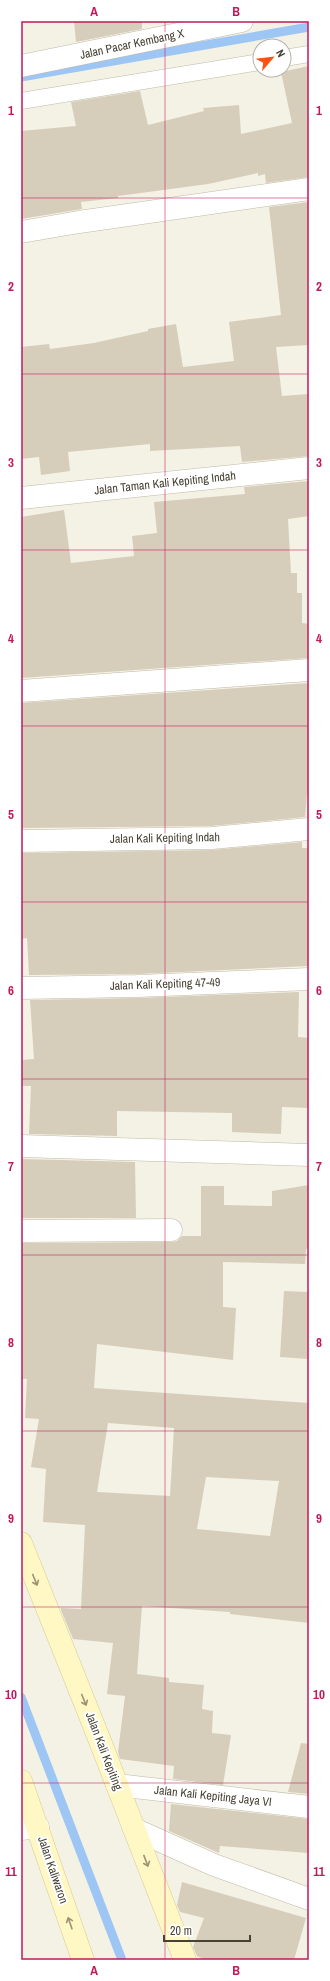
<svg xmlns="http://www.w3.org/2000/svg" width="330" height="1981" viewBox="0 0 330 1981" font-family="'Archivo Narrow',sans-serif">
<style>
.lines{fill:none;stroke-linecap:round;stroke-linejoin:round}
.stream{stroke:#9dc6f5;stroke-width:9}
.building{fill:#d6ceba;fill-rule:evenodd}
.lane-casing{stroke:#c0baa7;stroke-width:17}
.street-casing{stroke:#c0baa7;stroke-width:23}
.secondary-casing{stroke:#d7cd92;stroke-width:23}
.lane{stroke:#fff;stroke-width:16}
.street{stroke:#fff;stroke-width:22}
.secondary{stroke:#fff8c4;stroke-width:22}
.oneway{stroke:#9a9475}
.grid{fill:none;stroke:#c2185b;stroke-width:1;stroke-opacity:0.55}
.labels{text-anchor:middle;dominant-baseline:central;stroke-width:4;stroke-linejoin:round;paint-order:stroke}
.street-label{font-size:12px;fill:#474234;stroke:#fff}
.neatline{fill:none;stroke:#c2185b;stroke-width:1.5}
.grid-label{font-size:13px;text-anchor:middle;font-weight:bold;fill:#c2185b}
</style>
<rect width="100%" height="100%" fill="#f4f1e5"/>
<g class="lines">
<g class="stream">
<path d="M 21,77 L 309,27"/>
<path d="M 21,1697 L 122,1960"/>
</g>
</g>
<g class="building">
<path d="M 74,21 L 142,21 L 142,29 L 76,42 Z"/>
<path d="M 309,66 L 309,177 L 266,183 L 265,174 L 258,176 L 258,173 L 208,184 L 118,196 L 118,198 L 81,202 L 82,209 L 21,219 L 21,131 L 76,126 L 71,102 L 140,91 L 148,125 L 204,111 L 203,108 L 239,105 L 241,134 L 292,123 L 281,72 Z"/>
<path d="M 309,202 L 309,345 L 276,347 L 282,396 L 309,394 L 309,456 L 242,462 L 240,446 L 150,451 L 150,444 L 68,452 L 70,471 L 41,475 L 39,457 L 21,459 L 21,347 L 49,344 L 50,349 L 94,343 L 148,331 L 148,329 L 176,324 L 183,367 L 234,361 L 229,322 L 281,315 L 269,207 Z"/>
<path d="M 309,481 L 309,516 L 288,519 L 291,573 L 297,573 L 297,593 L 302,593 L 302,623 L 309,624 L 308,658 L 21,678 L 21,517 L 64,510 L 71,563 L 134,556 L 132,536 L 157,533 L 154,502 L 245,494 L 244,487 Z"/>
<path d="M 309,683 L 309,794 L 307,794 L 305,817 L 211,826 L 21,828 L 21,703 Z"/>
<path d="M 302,842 L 302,848 L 309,848 L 309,966 L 137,974 L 29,975 L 27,938 L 21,939 L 21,853 L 212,850 Z"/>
<path d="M 299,992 L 298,1037 L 309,1038 L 309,1108 L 282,1107 L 281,1134 L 232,1132 L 232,1113 L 117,1111 L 117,1136 L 29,1134 L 31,1086 L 21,1086 L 21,1060 L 34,1059 L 30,1000 L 137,998 Z"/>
<path d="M 21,1159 L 135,1162 L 136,1218 L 21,1218 Z"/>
<path d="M 309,1185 L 309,1248 L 306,1249 L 305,1264 L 223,1262 L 223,1307 L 236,1308 L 233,1360 L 97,1344 L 94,1388 L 309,1403 L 309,1623 L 230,1614 L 230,1612 L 142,1606 L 137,1674 L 169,1678 L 169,1682 L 204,1685 L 202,1709 L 213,1711 L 212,1733 L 231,1735 L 223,1785 L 173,1779 L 174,1766 L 120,1759 L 118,1752 L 125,1696 L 107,1694 L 113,1643 L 73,1639 L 61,1610 L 61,1608 L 81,1609 L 85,1525 L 43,1522 L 46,1469 L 31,1467 L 39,1419 L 25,1418 L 27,1379 L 21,1379 L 21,1243 L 171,1242 L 177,1241 L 182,1236 L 201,1236 L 201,1186 L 224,1186 L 224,1205 L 272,1206 L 272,1191 ZM 108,1423 L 174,1428 L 170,1496 L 97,1492 ZM 206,1477 L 279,1481 L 270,1536 L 197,1529 Z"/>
<path d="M 284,1291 L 309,1292 L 309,1359 L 280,1357 Z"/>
<path d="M 301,1743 L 309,1744 L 309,1794 L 288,1792 Z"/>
<path d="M 171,1804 L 309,1819 L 309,1853 L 220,1846 L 219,1853 L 169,1831 Z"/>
<path d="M 182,1882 L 306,1918 L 294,1960 L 206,1960 L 197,1956 L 193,1947 L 204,1918 L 180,1912 L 177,1905 Z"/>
</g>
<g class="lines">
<defs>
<g id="lane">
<path d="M 284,58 L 309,54"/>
<path d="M 21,101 L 260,62"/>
</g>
<g id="street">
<path d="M 21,66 L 242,21"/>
<path d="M 21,232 L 79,222 L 309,189"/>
<path d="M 21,498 L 309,468"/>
<path d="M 21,691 L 309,670"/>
<path d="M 21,841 L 212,838 L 309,829"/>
<path d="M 21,988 L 137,986 L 309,979"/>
<path d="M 21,1146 L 309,1155"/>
<path d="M 21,1231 L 171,1230"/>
<path d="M 117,1785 L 309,1807"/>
<path d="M 21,1829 L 38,1827"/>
<path d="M 134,1829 L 214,1865 L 309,1899"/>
</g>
<g id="secondary">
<path d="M 21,1543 L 100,1741 L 185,1960"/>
<path d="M 21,1781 L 83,1960"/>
</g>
</defs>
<use href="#lane" class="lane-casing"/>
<use href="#street" class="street-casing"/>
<use href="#secondary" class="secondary-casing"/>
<use href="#lane" class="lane"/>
<use href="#street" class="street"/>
<use href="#secondary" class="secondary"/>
</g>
<defs><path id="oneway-shaft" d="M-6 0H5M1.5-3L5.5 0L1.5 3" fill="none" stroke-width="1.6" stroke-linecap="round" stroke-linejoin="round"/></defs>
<g class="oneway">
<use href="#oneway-shaft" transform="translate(35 1580) rotate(68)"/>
<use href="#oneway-shaft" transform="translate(84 1700) rotate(68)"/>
<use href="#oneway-shaft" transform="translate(146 1861) rotate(69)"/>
<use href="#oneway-shaft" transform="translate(70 1923) rotate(-109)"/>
</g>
<path class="grid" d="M 165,21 L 165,1960M 21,198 L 309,198M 21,374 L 309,374M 21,550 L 309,550M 21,726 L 309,726M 21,902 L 309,902M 21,1079 L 309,1079M 21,1255 L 309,1255M 21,1431 L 309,1431M 21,1607 L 309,1607M 21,1783 L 309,1783"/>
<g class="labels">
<g class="street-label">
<text transform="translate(132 44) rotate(-12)">Jalan Pacar Kembang X</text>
<text transform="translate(165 483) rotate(-6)">Jalan Taman Kali Kepiting Indah</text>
<text transform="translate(165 838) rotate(-1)">Jalan Kali Kepiting Indah</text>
<text transform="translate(165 984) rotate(-2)">Jalan Kali Kepiting 47-49</text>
<text transform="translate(104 1751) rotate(69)">Jalan Kali Kepiting</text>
<text transform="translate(213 1796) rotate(6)">Jalan Kali Kepiting Jaya VI</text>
<text transform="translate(53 1870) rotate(71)">Jalan Kaliwaron</text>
</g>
</g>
<rect width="330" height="1981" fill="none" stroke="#ffffff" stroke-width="44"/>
<g transform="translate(272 58) rotate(62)"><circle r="19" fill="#ffffff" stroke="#b5b3ae"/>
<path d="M0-3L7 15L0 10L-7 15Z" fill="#ff5111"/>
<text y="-6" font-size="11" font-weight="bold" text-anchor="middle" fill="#474234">N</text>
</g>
<path d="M164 1935v6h86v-6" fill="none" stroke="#474234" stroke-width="2"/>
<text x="170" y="1935" font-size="12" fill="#474234" stroke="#ffffff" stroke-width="3" paint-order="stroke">20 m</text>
<rect x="22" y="22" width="286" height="1937" class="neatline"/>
<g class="grid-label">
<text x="94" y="16">A</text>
<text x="236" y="16">B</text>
<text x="11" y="115">1</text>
<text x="319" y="115">1</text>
<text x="11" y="291">2</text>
<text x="319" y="291">2</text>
<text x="11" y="467">3</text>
<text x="319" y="467">3</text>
<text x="11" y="643">4</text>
<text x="319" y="643">4</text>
<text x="11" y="819">5</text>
<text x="319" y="819">5</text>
<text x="11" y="995">6</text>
<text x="319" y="995">6</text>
<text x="11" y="1171">7</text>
<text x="319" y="1171">7</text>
<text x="11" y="1347">8</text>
<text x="319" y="1347">8</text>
<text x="11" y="1523">9</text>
<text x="319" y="1523">9</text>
<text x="11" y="1699">10</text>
<text x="319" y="1699">10</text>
<text x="11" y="1876">11</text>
<text x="319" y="1876">11</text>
<text x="94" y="1975">A</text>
<text x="236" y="1975">B</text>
</g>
</svg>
